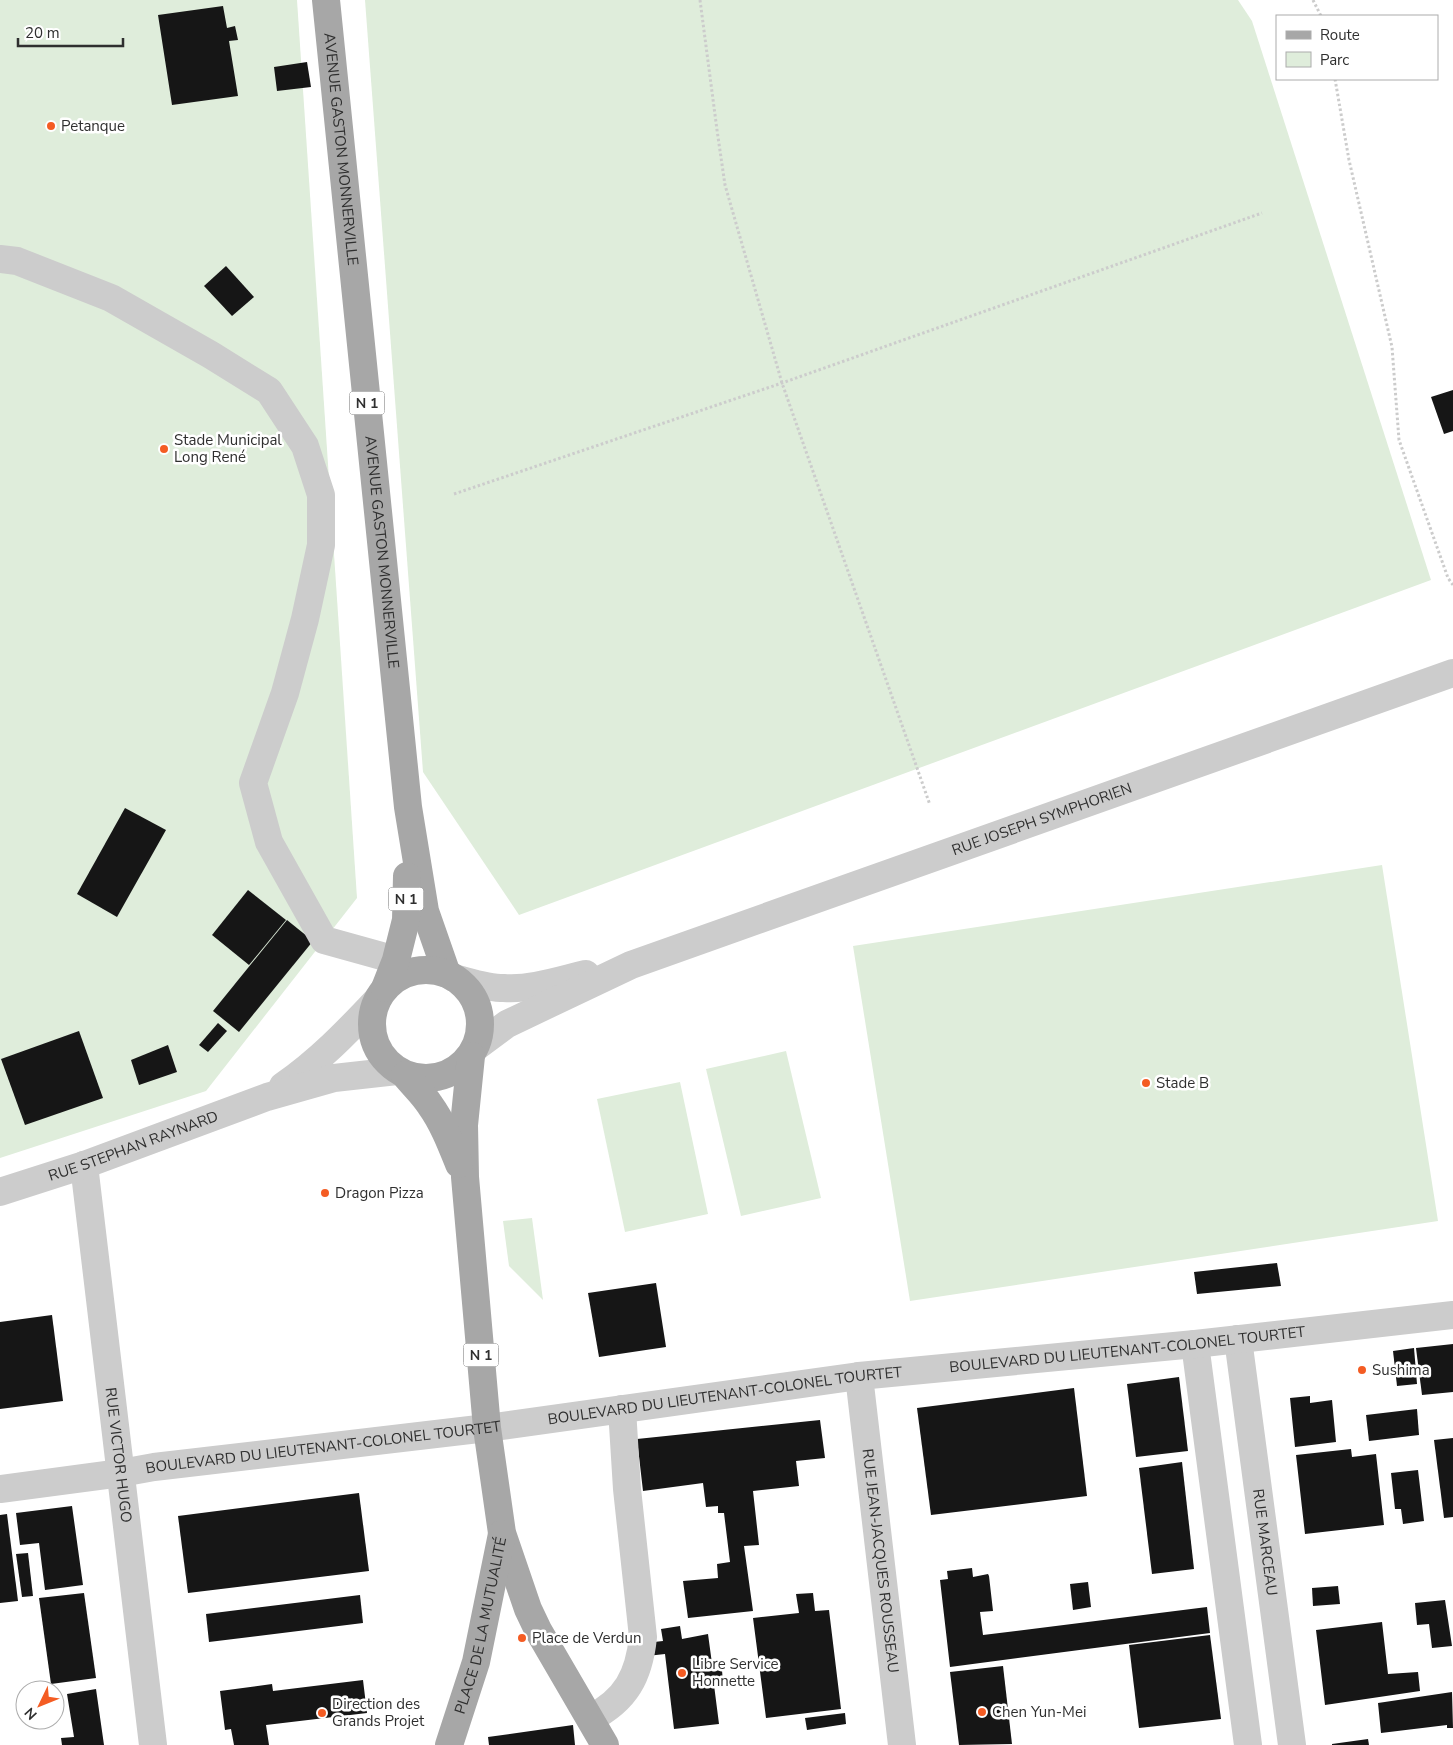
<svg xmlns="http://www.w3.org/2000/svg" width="1453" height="1745" viewBox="0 0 1453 1745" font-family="'Nunito Sans',sans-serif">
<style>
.green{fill:#dfeddb}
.building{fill:#161616}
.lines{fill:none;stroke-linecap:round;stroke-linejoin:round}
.path{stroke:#ccc;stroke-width:3;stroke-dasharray:2.5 2.5;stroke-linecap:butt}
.minor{stroke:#ccc;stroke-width:28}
.major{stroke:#a7a7a7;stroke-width:28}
.poi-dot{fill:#f45c23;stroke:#fff;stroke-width:2}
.labels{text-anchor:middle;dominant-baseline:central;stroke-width:5;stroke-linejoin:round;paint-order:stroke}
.shield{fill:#fff;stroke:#6d6d6d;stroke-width:1}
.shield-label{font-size:14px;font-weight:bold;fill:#2f2f2f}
.poi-label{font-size:15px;fill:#2f2f2f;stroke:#fff;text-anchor:start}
.street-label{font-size:15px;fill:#2f2f2f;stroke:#fff}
</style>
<rect width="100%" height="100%" fill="#fff"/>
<g class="green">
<path d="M 0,0 L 297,0 L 357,898 L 206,1091 L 0,1158 Z"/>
<path d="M 365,0 L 1238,0 L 1252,21 L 1431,580 L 519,915 L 423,772 Z"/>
<path d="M 1382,865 L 1438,1221 L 910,1301 L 853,946 Z"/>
<path d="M 786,1051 L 821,1198 L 741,1216 L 706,1069 Z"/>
<path d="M 680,1082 L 708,1214 L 625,1232 L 597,1099 Z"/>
<path d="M 532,1218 L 543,1300 L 509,1266 L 503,1221 Z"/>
</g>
<g class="building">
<path d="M 223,6 L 227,28 L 235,26 L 238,40 L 229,41 L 238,96 L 172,105 L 158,15 Z"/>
<path d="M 307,62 L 311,87 L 277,91 L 274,67 Z"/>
<path d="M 226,266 L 254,297 L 232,316 L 204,286 Z"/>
<path d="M 1453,390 L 1453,431 L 1444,434 L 1431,397 Z"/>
<path d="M 125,808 L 166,830 L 117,917 L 77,894 Z"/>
<path d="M 248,890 L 286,920 L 249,965 L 212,935 Z"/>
<path d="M 287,920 L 313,941 L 239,1032 L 213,1011 Z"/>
<path d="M 218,1023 L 227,1031 L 208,1052 L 199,1045 Z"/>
<path d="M 79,1031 L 103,1098 L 25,1125 L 1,1059 Z"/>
<path d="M 168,1045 L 177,1072 L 139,1085 L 131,1060 Z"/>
<path d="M 1277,1263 L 1281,1286 L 1197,1294 L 1194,1272 Z"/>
<path d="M 656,1283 L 666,1347 L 599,1357 L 588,1293 Z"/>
<path d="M 52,1315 L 63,1401 L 0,1409 L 0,1322 Z"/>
<path d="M 1453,1344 L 1453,1392 L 1422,1395 L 1416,1348 Z"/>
<path d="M 1414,1348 L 1417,1384 L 1397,1386 L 1393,1351 Z"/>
<path d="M 1179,1377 L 1188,1451 L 1136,1457 L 1127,1384 Z"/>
<path d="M 1074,1388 L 1087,1496 L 931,1515 L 917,1408 Z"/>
<path d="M 1310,1396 L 1310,1403 L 1332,1400 L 1336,1442 L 1295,1447 L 1290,1398 Z"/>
<path d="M 1417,1409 L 1419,1435 L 1369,1441 L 1366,1415 Z"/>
<path d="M 820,1420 L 825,1458 L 796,1461 L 799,1486 L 753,1491 L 759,1545 L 744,1546 L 753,1611 L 688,1618 L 683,1581 L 718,1578 L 717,1564 L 730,1562 L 724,1513 L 718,1513 L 718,1506 L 706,1507 L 703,1483 L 643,1491 L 637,1439 Z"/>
<path d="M 1453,1438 L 1453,1517 L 1444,1518 L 1434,1440 Z"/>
<path d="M 1351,1449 L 1352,1457 L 1376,1454 L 1384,1525 L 1305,1534 L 1296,1455 Z"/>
<path d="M 1182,1462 L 1194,1569 L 1152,1574 L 1139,1468 Z"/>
<path d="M 1418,1470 L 1424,1521 L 1403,1524 L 1401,1509 L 1395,1509 L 1391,1473 Z"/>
<path d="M 359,1493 L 369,1571 L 188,1593 L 178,1516 Z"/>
<path d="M 72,1506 L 83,1585 L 45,1590 L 39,1543 L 20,1545 L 16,1513 Z"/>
<path d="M 7,1514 L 18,1601 L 0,1603 L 0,1515 Z"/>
<path d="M 28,1553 L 33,1596 L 22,1597 L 16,1554 Z"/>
<path d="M 972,1568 L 973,1577 L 988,1574 L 989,1576 L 993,1611 L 980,1612 L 983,1635 L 1207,1607 L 1210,1633 L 950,1667 L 940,1580 L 948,1579 L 947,1571 Z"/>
<path d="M 1088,1582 L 1091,1607 L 1073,1610 L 1070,1584 Z"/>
<path d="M 1338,1586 L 1340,1604 L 1313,1606 L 1312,1588 Z"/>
<path d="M 84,1593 L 96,1678 L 51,1684 L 39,1598 Z"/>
<path d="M 813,1593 L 815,1611 L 829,1610 L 841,1709 L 766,1718 L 753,1618 L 799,1613 L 796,1594 Z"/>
<path d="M 360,1595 L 363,1623 L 209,1642 L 206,1614 Z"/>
<path d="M 1445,1600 L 1452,1646 L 1432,1648 L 1429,1624 L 1417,1625 L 1415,1603 Z"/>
<path d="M 1382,1622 L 1388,1674 L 1418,1672 L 1420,1691 L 1325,1705 L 1316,1630 Z"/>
<path d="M 680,1626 L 682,1639 L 708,1634 L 713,1671 L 722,1670 L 723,1683 L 714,1685 L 719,1724 L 674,1729 L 665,1654 L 647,1656 L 645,1643 L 663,1641 L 661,1629 Z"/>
<path d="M 1210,1635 L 1221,1719 L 1139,1728 L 1129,1645 Z"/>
<path d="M 1003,1666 L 1012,1744 L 959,1745 L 950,1672 Z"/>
<path d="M 363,1680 L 367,1713 L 266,1725 L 269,1745 L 234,1745 L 231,1729 L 225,1730 L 220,1691 L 272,1684 L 273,1691 Z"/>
<path d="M 96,1689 L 104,1745 L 62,1745 L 61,1738 L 74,1737 L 67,1694 Z"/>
<path d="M 1452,1692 L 1453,1728 L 1447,1728 L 1447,1725 L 1381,1733 L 1378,1703 Z"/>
<path d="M 845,1713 L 846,1724 L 807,1730 L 805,1718 Z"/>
<path d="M 573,1725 L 575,1745 L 489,1745 L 488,1737 Z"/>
<path d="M 1368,1739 L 1369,1745 L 1332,1745 L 1332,1744 Z"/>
</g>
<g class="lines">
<g class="path">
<path d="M 700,0 L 717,130 L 725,185 L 782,383 L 930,805"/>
<path d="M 1313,0 L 1321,16"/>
<path d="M 1335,79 L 1349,160 L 1392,347 L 1399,440 L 1448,578 L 1453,585"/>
<path d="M 454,494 L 782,383 L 1262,213"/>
</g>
<g class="minor">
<path d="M 0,259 L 17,261 L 111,298 L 211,355 L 269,391 L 305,446 L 321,495 L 321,545 L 305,619 L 285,693 L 253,783 L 269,842 L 324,940 L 396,960"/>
<path d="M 454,978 C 470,982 487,988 504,988 C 531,990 560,980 586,974"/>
<path id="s1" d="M 476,1047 L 507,1024 L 631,965 L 1453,673"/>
<path d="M 283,1086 C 319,1061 347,1032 377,1000"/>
<path id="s2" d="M 84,1165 L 153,1745"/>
<path id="s3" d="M 0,1192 L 84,1165 L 267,1097 L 334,1078 L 397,1071"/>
<path id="s4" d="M 1238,1339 L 1292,1745"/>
<path d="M 1195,1344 L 1248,1745"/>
<path id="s5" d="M 859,1376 L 902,1745"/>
<path id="s6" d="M 0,1489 L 121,1473 L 154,1467 L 487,1428 L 859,1376 L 1195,1344 L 1453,1315"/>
<path d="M 591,1718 C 626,1700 639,1676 643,1637 L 627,1489 L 622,1409"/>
</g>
<g class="major">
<path id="s7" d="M 326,0 L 408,807 L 425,911 L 447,974"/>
<circle cx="426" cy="1024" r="54"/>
<path d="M 385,988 L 396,960 L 406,920 L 407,876"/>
<path d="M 471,1056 L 464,1125 L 465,1177 L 487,1428 L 502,1533 L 528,1609 L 538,1630 L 605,1745"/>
<path d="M 405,1075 C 413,1085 423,1094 430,1105 C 443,1123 451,1144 459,1164"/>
<path id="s8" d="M 449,1745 L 476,1662 L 502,1534"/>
</g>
</g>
<g class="poi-dot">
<circle cx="51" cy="126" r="5"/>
<circle cx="164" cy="449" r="5"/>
<circle cx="1146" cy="1083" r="5"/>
<circle cx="325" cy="1193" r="5"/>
<circle cx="1362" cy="1370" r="5"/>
<circle cx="522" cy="1638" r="5"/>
<circle cx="682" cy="1673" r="5"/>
<circle cx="982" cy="1712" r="5"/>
<circle cx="322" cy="1713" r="5"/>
</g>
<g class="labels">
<g class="shield">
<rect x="349.5" y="391.5" width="35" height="23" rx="4"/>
<rect x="388.5" y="887.5" width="35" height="23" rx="4"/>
<rect x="463.5" y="1343.5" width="35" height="23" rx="4"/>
</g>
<g class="shield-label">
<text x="367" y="403">N 1</text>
<text x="406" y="899">N 1</text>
<text x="481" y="1355">N 1</text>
</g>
<g class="poi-label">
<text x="61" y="126">Petanque</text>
<text x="174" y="440">Stade Municipal<tspan x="174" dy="17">Long René</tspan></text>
<text x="1156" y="1083">Stade B</text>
<text x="335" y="1193">Dragon Pizza</text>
<text x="1372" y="1370">Sushima</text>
<text x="532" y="1638">Place de Verdun</text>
<text x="692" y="1664">Libre Service<tspan x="692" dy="17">Honnette</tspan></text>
<text x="332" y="1704">Direction des<tspan x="332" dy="17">Grands Projet</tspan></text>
<text x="992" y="1712">Chen Yun-Mei</text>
</g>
<g class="street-label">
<text stroke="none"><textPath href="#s7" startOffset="150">AVENUE GASTON MONNERVILLE</textPath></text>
<text stroke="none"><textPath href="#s7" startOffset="555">AVENUE GASTON MONNERVILLE</textPath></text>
<text stroke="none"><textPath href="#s1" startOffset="612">RUE JOSEPH SYMPHORIEN</textPath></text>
<text stroke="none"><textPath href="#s3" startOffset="141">RUE STEPHAN RAYNARD</textPath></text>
<text stroke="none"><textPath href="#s6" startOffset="1136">BOULEVARD DU LIEUTENANT-COLONEL TOURTET</textPath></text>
<text stroke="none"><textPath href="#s6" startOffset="731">BOULEVARD DU LIEUTENANT-COLONEL TOURTET</textPath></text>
<text stroke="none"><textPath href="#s6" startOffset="326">BOULEVARD DU LIEUTENANT-COLONEL TOURTET</textPath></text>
<text stroke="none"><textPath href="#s2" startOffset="292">RUE VICTOR HUGO</textPath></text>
<text stroke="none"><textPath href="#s4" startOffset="205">RUE MARCEAU</textPath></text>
<text stroke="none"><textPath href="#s5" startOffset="186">RUE JEAN-JACQUES ROUSSEAU</textPath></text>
<text stroke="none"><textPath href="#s8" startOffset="124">PLACE DE LA MUTUALITÉ</textPath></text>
</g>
</g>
<rect x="1276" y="15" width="162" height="65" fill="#ffffff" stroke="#acacac"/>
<rect x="1286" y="31" width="25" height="8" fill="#a7a7a7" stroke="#acacac"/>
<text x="1320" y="40" font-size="15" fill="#2f2f2f">Route</text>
<rect x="1286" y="52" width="25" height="15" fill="#dfeddb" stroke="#acacac"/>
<text x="1320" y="65" font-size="15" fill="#2f2f2f">Parc</text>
<g transform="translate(40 1705) rotate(227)"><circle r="24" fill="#ffffff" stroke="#acacac"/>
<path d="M0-4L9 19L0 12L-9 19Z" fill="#f45c23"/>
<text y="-8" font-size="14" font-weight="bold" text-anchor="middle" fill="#2f2f2f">N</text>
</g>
<path d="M18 38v8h105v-8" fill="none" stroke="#2f2f2f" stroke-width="2.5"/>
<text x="25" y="38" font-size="15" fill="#2f2f2f" stroke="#ffffff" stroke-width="4" paint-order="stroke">20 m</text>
</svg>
